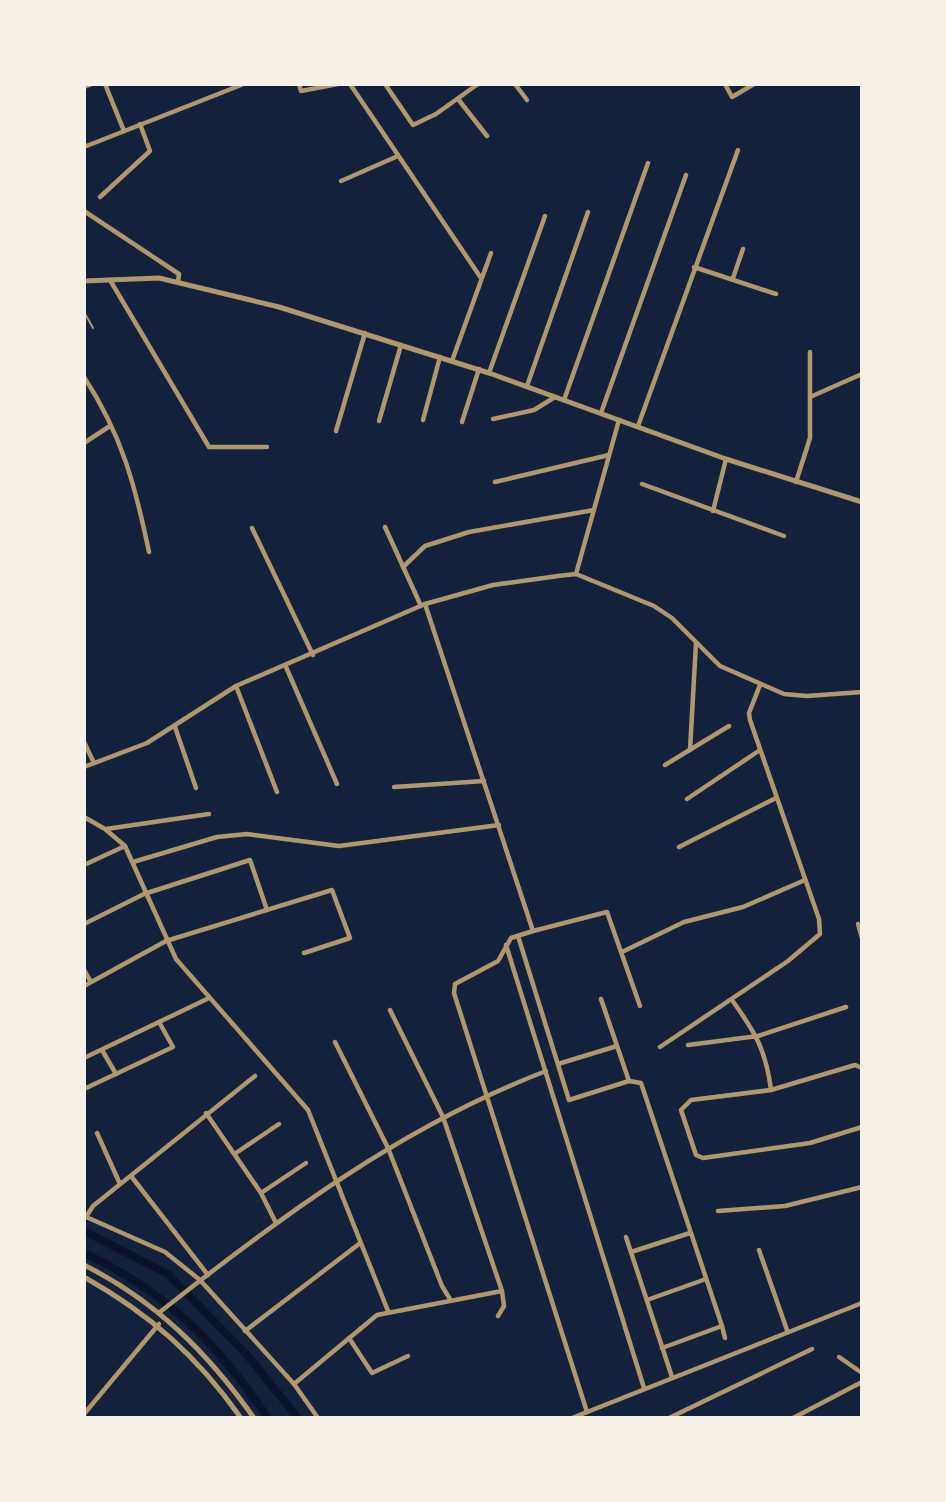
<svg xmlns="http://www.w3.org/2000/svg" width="946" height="1502" viewBox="0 0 946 1502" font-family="Literata,serif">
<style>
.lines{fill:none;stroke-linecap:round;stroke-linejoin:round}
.canal{stroke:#0b132b;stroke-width:8}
.service{stroke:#b1986c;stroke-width:2}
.minor{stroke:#b1986c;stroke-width:4.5}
.tertiary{stroke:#b1986c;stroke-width:5}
</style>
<rect width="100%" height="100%" fill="#14213d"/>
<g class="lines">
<g class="canal">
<path d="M 84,1231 L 168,1274 L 247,1355 L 298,1418"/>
<path d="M 84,1253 C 166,1291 218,1344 268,1418"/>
</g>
<path class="service" d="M 84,312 L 93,328"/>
<g class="minor">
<path d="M 105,84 L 124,131"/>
<path d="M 299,84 L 301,91 L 338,84"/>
<path d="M 350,84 L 481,278"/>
<path d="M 385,84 L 413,125 L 436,114 L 478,84"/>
<path d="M 515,84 L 527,100"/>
<path d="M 725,84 L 732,97 L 754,84"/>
<path d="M 84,87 L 92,84"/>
<path d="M 458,99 L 487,136"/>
<path d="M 84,147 L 241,85"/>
<path d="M 341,181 L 398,156"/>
<path d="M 100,197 L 150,151 L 140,124"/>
<path d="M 84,211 L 179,274 L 178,282"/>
<path d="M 694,267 L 776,294"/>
<path d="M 733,278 L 743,249"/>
<path d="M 110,280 L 209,447 L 267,447"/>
<path d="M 810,352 L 810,397"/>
<path d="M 452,361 L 491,253"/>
<path d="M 489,373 L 545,216"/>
<path d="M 84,377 C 122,435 135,485 149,552"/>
<path d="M 527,386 L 588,212"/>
<path d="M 564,400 L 648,163"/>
<path d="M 601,413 L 686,175"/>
<path d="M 493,419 L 534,410 L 555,397"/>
<path d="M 423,420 L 440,357"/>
<path d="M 379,421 L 401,345"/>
<path d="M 462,422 L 479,369"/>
<path d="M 638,426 L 738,150"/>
<path d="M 336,431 L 365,333"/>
<path d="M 84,443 L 110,426"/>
<path d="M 495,482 L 609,455"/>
<path d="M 796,482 L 810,438 L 810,397 L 862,374"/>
<path d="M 642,484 L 784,536"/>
<path d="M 713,511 L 726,459"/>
<path d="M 385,527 L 421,606"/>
<path d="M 252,528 L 313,655"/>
<path d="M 403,567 L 425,546 L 469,532 L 594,510"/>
<path d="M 576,574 L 619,420"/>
<path d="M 425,604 L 533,931 L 511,938 L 498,961 L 455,984 L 454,993 L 587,1412"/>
<path d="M 286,667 L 337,784"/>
<path d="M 236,686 L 277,792"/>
<path d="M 175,727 L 196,788"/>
<path d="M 84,742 L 94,763"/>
<path d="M 690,750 L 696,643"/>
<path d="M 665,765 L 729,726"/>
<path d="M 84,767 L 147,743 L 236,686 L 425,604 L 493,585 L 558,576 L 576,574 L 654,606 L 672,618 L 720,666 L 784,694 L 807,696 L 862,692"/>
<path d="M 394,787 L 484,781"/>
<path d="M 687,799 L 760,750"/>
<path d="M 84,817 L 105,829 L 125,846 L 176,959 L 308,1110 L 388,1311"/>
<path d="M 106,829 L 209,814"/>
<path d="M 679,847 L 776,798"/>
<path d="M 133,862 L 217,837 L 247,834 L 339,846 L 499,825"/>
<path d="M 84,865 L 125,846"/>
<path d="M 84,924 L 144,894 L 250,860 L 267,910"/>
<path d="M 858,924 L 862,938"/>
<path d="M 533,931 L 607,912 L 640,1006"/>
<path d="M 518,936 L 569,1100 L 629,1081 L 641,1083 L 722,1326 L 662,1348"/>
<path d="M 506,945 L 644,1388"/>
<path d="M 622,952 L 684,922 L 743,907 L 805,880"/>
<path d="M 84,970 L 91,982"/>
<path d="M 84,986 L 166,941 L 332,890 L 350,938 L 304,953"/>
<path d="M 601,999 L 629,1081"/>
<path d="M 732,1000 C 755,1032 766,1050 771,1090"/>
<path d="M 390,1010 L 443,1117 L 502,1291 L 504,1306 L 498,1316"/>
<path d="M 335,1042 L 388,1148 L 442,1286 L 450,1299"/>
<path d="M 688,1045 L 758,1036 L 846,1007"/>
<path d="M 660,1047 L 788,961 L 820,934 L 819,919 L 750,720 L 749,713 L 760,685"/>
<path d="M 102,1050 L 116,1074"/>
<path d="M 84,1058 L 207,999"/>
<path d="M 558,1064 L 617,1046"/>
<path d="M 862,1068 L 855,1065 L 771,1090 L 691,1100 L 681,1110 L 696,1155 L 703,1158 L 810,1143 L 862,1127"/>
<path d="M 84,1089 L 173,1047 L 159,1022"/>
<path d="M 206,1113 L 261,1193 L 276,1223"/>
<path d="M 97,1133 L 120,1184"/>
<path d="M 236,1153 L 279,1124"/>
<path d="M 131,1176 L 208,1275"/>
<path d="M 261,1193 L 306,1163"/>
<path d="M 718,1211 L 785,1206 L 862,1187"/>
<path d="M 84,1216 L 165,1252 L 200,1280 L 294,1384 L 318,1418"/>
<path d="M 86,1217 L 93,1206 L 255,1076"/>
<path d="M 626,1237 L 672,1377"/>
<path d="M 759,1250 L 787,1330"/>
<path d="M 631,1252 L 690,1233"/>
<path d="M 647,1300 L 706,1279"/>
<path d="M 160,1312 C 280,1217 403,1126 546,1071"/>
<path d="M 722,1326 L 725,1338"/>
<path d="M 245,1331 L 359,1244"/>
<path d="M 349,1338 L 372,1373 L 408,1356"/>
<path d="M 839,1357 L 862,1373"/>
<path d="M 294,1384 L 377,1315 L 502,1291"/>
<path d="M 84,1414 L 159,1324"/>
<path d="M 572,1418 L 862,1303"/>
<path d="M 669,1418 L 812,1349"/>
<path d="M 793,1418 L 862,1382"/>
</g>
<g class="tertiary">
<path d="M 84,281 L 159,278 L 279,307 L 489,373 L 726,459 L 862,502"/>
<path d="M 84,1265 C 156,1301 208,1353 254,1418"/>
<path d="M 84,1277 C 150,1314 197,1356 241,1418"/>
</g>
</g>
<rect width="946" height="1502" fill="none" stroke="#f6f1e7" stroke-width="172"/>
</svg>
